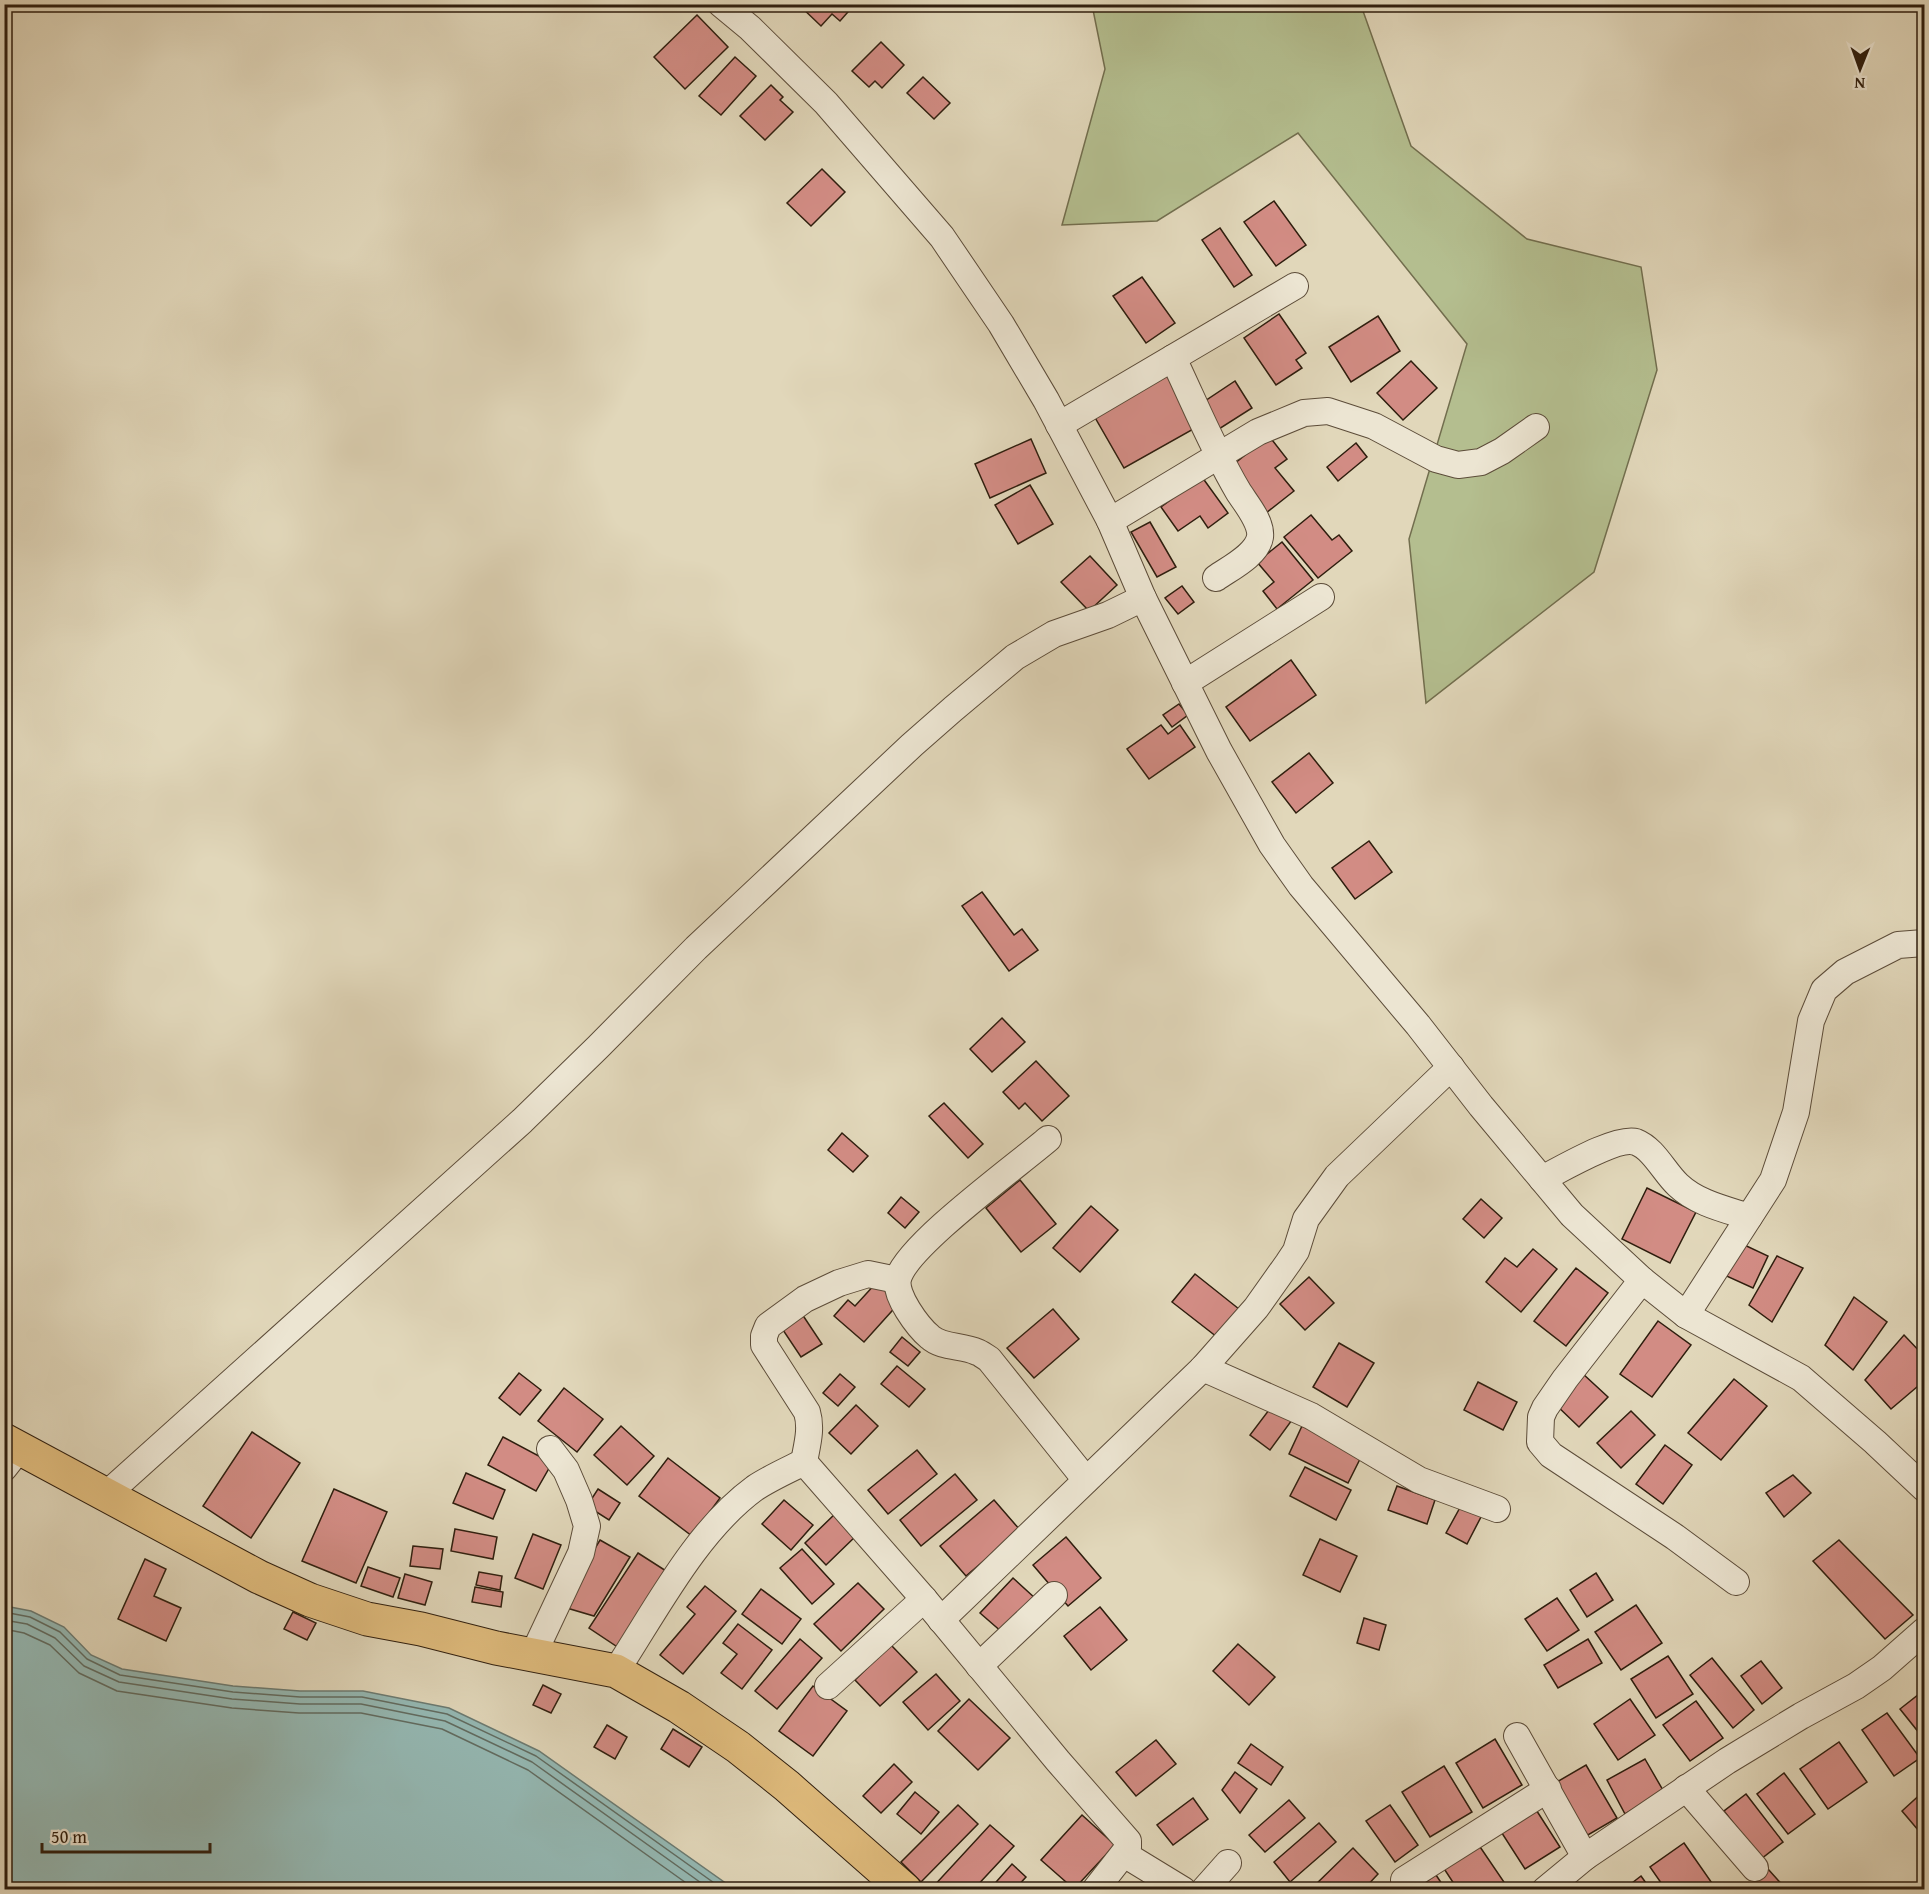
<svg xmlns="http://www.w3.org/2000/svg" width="1929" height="1894" viewBox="0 0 1929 1894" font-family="'Gentium Book Plus',serif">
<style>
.green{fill:#b4be8f;stroke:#726e4e;stroke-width:1.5}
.water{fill:#95b9b4;stroke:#6c7b72;stroke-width:1.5}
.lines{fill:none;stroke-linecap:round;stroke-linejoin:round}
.shore{stroke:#626c61;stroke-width:1.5}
.building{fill:#d28c84;stroke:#2f1e0e;stroke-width:1.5}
.minor-casing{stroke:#5c4c39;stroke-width:28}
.highway-casing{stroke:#2f1e0e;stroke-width:35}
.minor{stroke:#ece5d2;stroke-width:26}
.highway{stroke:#e0bc7d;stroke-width:33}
</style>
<rect width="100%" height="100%" fill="#e1d7ba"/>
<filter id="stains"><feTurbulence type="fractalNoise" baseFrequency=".00333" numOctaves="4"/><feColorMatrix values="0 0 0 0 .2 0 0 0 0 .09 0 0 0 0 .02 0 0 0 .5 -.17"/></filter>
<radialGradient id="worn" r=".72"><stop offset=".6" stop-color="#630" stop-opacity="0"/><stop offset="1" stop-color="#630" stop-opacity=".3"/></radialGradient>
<path class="green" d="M 1092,5 L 1365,5 L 1363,11 L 1411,146 L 1527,239 L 1641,267 L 1657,370 L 1594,572 L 1426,703 L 1409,539 L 1467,344 L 1298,133 L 1157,221 L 1062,225 L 1105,69 Z"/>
<path class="water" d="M 5,1606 L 31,1611 L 64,1627 L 91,1655 L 122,1669 L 233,1686 L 300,1691 L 363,1691 L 449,1708 L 539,1751 L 734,1889 L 5,1889 Z"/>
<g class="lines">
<g class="shore">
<path d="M 4,1612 L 30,1617 L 60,1632 L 87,1659 L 120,1675 L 233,1692 L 300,1697 L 362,1697 L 447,1714 L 536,1756 L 724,1890"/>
<path d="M 4,1620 L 27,1624 L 55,1638 L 84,1666 L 119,1682 L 232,1699 L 300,1704 L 361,1704 L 445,1721 L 532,1762 L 711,1890"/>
<path d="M 4,1629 L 24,1633 L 50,1645 L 79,1673 L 117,1691 L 232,1708 L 299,1713 L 361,1713 L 442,1729 L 528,1770 L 696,1890"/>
</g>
</g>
<g class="building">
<path d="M 798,4 L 855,4 L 840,21 L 832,14 L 821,26 Z"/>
<path d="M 697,15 L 728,47 L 685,89 L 654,57 Z"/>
<path d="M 881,42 L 904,65 L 882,88 L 875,81 L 869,87 L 852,71 Z"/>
<path d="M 735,57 L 756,76 L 721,115 L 699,96 Z"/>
<path d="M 923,77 L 950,103 L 934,119 L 907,93 Z"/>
<path d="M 771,85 L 783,97 L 780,100 L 793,112 L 765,140 L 740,116 Z"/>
<path d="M 822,169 L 845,192 L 811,226 L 787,203 Z"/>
<path d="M 1274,201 L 1306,245 L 1276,266 L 1244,222 Z"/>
<path d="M 1220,228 L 1252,275 L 1234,287 L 1202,240 Z"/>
<path d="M 1142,277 L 1175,323 L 1146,343 L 1113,296 Z"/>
<path d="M 1279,314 L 1306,353 L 1296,360 L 1302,368 L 1276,385 L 1244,338 Z"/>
<path d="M 1378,316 L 1400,351 L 1351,382 L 1329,347 Z"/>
<path d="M 1411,361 L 1437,388 L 1403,420 L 1377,393 Z"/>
<path d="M 1167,373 L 1197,427 L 1124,468 L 1093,414 Z"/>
<path d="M 1235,381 L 1252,408 L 1219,429 L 1202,403 Z"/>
<path d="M 1269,436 L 1287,459 L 1275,468 L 1294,491 L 1266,513 L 1229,468 Z"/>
<path d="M 1031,439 L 1046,473 L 990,498 L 975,464 Z"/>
<path d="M 1356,443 L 1367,457 L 1338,481 L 1327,467 Z"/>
<path d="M 1202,477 L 1228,513 L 1208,528 L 1200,516 L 1178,531 L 1161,507 Z"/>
<path d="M 1030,485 L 1053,524 L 1018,544 L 995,505 Z"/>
<path d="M 1311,515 L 1332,540 L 1339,535 L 1352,551 L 1318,578 L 1284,537 Z"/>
<path d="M 1150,522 L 1176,567 L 1157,577 L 1131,532 Z"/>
<path d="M 1282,542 L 1313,580 L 1277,609 L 1263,591 L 1274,582 L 1257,562 Z"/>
<path d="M 1090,556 L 1117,585 L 1089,611 L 1061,582 Z"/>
<path d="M 1182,586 L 1194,602 L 1178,614 L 1165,598 Z"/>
<path d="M 1291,660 L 1316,695 L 1250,741 L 1226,707 Z"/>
<path d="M 1179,704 L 1188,715 L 1172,727 L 1163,715 Z"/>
<path d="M 1161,725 L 1168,734 L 1180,725 L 1195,747 L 1149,779 L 1127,749 Z"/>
<path d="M 1309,753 L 1333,783 L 1296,813 L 1272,782 Z"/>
<path d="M 1369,841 L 1392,872 L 1355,899 L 1332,868 Z"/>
<path d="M 982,892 L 1014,935 L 1022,929 L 1038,950 L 1009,971 L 962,906 Z"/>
<path d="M 1002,1018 L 1025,1042 L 992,1072 L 970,1049 Z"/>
<path d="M 1036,1061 L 1069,1096 L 1042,1121 L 1025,1103 L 1019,1109 L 1003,1092 Z"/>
<path d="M 944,1103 L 983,1144 L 968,1158 L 929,1116 Z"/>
<path d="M 842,1133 L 868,1156 L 853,1172 L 828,1150 Z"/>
<path d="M 1020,1180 L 1056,1224 L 1021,1252 L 986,1208 Z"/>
<path d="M 1647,1188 L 1696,1212 L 1670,1263 L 1622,1239 Z"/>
<path d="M 901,1197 L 919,1212 L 905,1228 L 888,1213 Z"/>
<path d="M 1481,1199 L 1502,1218 L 1484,1238 L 1463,1219 Z"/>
<path d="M 1091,1206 L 1118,1230 L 1080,1272 L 1053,1248 Z"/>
<path d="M 1738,1242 L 1768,1256 L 1753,1288 L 1722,1274 Z"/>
<path d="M 1533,1249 L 1557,1269 L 1521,1312 L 1486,1282 L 1505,1258 L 1517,1267 Z"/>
<path d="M 1777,1256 L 1803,1268 L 1772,1322 L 1749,1305 Z"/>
<path d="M 1576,1268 L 1608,1293 L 1566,1346 L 1534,1321 Z"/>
<path d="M 1195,1274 L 1239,1309 L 1217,1337 L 1172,1302 Z"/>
<path d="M 1309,1277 L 1334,1303 L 1305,1330 L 1280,1304 Z"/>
<path d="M 877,1282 L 900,1302 L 864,1342 L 834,1316 L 848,1300 L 855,1306 Z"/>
<path d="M 1854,1297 L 1887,1322 L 1853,1370 L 1825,1345 Z"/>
<path d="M 1053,1309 L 1079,1339 L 1034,1378 L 1007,1348 Z"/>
<path d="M 800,1311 L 822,1344 L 801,1357 L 779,1324 Z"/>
<path d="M 1658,1321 L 1691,1345 L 1652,1397 L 1620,1374 Z"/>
<path d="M 1904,1335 L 1924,1356 L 1924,1381 L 1891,1409 L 1865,1380 Z"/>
<path d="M 902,1337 L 920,1352 L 908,1366 L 890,1352 Z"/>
<path d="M 1339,1343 L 1374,1363 L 1347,1407 L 1313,1387 Z"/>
<path d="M 897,1366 L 925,1389 L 909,1407 L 881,1384 Z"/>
<path d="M 519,1373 L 541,1390 L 520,1415 L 499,1398 Z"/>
<path d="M 1582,1373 L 1608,1397 L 1579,1427 L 1554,1403 Z"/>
<path d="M 840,1374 L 855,1387 L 838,1406 L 823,1393 Z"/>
<path d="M 1734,1379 L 1767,1406 L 1721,1460 L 1688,1433 Z"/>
<path d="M 1478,1382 L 1517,1402 L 1503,1430 L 1464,1410 Z"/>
<path d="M 564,1388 L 603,1419 L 577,1452 L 538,1421 Z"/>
<path d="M 856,1405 L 878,1426 L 851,1454 L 829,1433 Z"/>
<path d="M 1272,1406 L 1292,1420 L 1270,1450 L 1250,1435 Z"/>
<path d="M 1631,1411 L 1655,1435 L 1621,1468 L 1597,1443 Z"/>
<path d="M 621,1426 L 654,1456 L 627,1485 L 594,1455 Z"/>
<path d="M 1302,1426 L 1362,1455 L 1348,1483 L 1289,1454 Z"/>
<path d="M 252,1432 L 300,1463 L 251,1538 L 203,1506 Z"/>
<path d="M 503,1437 L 552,1463 L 536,1491 L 488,1465 Z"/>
<path d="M 1665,1445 L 1692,1465 L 1663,1504 L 1636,1484 Z"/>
<path d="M 917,1450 L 937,1474 L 888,1514 L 868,1490 Z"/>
<path d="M 668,1458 L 720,1498 L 692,1536 L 639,1496 Z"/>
<path d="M 1305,1467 L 1351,1490 L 1336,1520 L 1290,1496 Z"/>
<path d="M 466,1473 L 505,1490 L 493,1519 L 453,1503 Z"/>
<path d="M 955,1474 L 977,1500 L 921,1546 L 900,1520 Z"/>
<path d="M 1793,1475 L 1811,1493 L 1784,1517 L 1766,1493 Z"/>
<path d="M 1397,1486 L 1435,1500 L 1427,1524 L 1388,1510 Z"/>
<path d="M 334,1489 L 387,1512 L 356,1583 L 302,1561 Z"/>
<path d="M 598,1489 L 620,1503 L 609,1520 L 587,1506 Z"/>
<path d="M 784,1500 L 813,1525 L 791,1550 L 762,1524 Z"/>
<path d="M 994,1500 L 1020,1530 L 966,1576 L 940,1546 Z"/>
<path d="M 1462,1504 L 1482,1515 L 1467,1544 L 1446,1533 Z"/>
<path d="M 838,1511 L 859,1533 L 826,1565 L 805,1543 Z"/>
<path d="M 455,1529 L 497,1537 L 493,1559 L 451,1551 Z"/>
<path d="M 533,1534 L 561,1545 L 543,1589 L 515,1578 Z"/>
<path d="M 1066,1537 L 1101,1578 L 1068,1606 L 1033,1565 Z"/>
<path d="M 1320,1539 L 1357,1556 L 1340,1592 L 1303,1575 Z"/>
<path d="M 600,1540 L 630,1557 L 594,1616 L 560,1606 Z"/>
<path d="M 1839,1540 L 1913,1615 L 1885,1639 L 1813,1561 Z"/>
<path d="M 413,1546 L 443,1549 L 440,1569 L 410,1566 Z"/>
<path d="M 802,1549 L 834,1584 L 812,1604 L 780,1568 Z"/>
<path d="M 638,1553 L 674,1576 L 625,1652 L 589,1628 Z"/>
<path d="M 145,1559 L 166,1569 L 154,1596 L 181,1608 L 166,1641 L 118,1619 Z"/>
<path d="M 368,1567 L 400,1578 L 393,1597 L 361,1586 Z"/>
<path d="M 479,1572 L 502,1576 L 500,1590 L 476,1585 Z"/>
<path d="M 1596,1573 L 1613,1600 L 1587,1617 L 1570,1590 Z"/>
<path d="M 405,1574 L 432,1582 L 425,1605 L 398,1598 Z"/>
<path d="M 1013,1578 L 1036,1599 L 1003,1633 L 980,1613 Z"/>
<path d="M 858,1583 L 884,1609 L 841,1651 L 814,1624 Z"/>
<path d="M 705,1586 L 736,1611 L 683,1674 L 660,1655 L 695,1614 L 687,1607 Z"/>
<path d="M 475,1587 L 503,1592 L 501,1607 L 472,1602 Z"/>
<path d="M 761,1589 L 801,1619 L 782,1644 L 742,1614 Z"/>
<path d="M 1557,1598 L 1579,1630 L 1547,1651 L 1525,1619 Z"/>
<path d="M 1636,1605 L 1662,1643 L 1621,1670 L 1595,1632 Z"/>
<path d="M 1100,1607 L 1127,1640 L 1091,1670 L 1064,1636 Z"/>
<path d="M 293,1612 L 316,1623 L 307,1640 L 284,1629 Z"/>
<path d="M 1364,1618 L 1386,1625 L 1379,1650 L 1357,1643 Z"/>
<path d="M 738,1624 L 772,1650 L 742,1689 L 721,1673 L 737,1654 L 723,1643 Z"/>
<path d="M 800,1639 L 822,1658 L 777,1709 L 755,1691 Z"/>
<path d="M 1588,1639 L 1602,1663 L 1558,1688 L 1544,1665 Z"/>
<path d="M 1238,1644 L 1275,1677 L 1249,1705 L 1213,1671 Z"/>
<path d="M 891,1645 L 917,1672 L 880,1706 L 855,1680 Z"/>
<path d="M 1668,1656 L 1693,1694 L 1656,1718 L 1631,1679 Z"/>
<path d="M 1712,1658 L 1754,1710 L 1733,1728 L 1690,1675 Z"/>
<path d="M 1761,1661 L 1782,1688 L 1762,1704 L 1741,1676 Z"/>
<path d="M 936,1674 L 960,1701 L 928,1730 L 903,1702 Z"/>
<path d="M 543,1685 L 561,1694 L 551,1713 L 533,1705 Z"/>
<path d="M 813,1686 L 847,1711 L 813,1756 L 779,1731 Z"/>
<path d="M 1923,1691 L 1924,1693 L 1924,1739 L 1900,1709 Z"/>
<path d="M 969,1699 L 1010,1738 L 978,1770 L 938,1731 Z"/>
<path d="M 1630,1699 L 1655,1735 L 1618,1760 L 1594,1724 Z"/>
<path d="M 1696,1701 L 1723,1738 L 1690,1761 L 1663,1725 Z"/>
<path d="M 1887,1713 L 1920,1758 L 1894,1776 L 1862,1730 Z"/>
<path d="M 607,1725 L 627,1737 L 615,1759 L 594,1747 Z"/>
<path d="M 673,1729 L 702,1747 L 689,1767 L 661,1749 Z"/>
<path d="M 1495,1739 L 1522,1785 L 1483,1808 L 1456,1763 Z"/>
<path d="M 1156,1740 L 1176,1764 L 1136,1796 L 1116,1772 Z"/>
<path d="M 1839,1742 L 1867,1782 L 1828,1809 L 1800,1769 Z"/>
<path d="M 1251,1744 L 1283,1767 L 1271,1785 L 1238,1763 Z"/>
<path d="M 1645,1759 L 1664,1792 L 1625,1814 L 1607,1780 Z"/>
<path d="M 894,1764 L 912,1782 L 881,1813 L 863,1796 Z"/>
<path d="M 1586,1765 L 1617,1818 L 1581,1839 L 1550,1786 Z"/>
<path d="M 1444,1766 L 1472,1812 L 1430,1837 L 1402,1792 Z"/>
<path d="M 1235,1772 L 1257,1789 L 1240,1813 L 1222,1790 Z"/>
<path d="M 1784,1773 L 1815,1814 L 1788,1834 L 1757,1794 Z"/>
<path d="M 1924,1791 L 1924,1837 L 1902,1811 Z"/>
<path d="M 915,1792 L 939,1812 L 921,1834 L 897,1814 Z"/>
<path d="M 1746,1794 L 1783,1842 L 1761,1859 L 1724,1811 Z"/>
<path d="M 1193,1798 L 1208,1819 L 1173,1845 L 1157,1825 Z"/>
<path d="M 1289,1800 L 1305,1818 L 1265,1852 L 1249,1835 Z"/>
<path d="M 958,1805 L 978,1824 L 921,1882 L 901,1862 Z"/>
<path d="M 1390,1805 L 1418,1845 L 1395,1862 L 1366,1821 Z"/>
<path d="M 1533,1805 L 1560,1847 L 1525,1869 L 1498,1827 Z"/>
<path d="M 1082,1815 L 1115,1845 L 1074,1889 L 1041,1860 Z"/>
<path d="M 1319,1823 L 1336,1842 L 1290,1882 L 1274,1862 Z"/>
<path d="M 990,1825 L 1014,1846 L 973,1890 L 931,1889 Z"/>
<path d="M 1474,1838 L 1506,1885 L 1499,1890 L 1458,1890 L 1439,1861 Z"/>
<path d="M 1684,1843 L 1714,1886 L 1708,1890 L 1666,1890 L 1650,1867 Z"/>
<path d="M 1353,1848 L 1378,1874 L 1363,1890 L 1310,1890 Z"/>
<path d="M 1012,1864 L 1026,1877 L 1014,1890 L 989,1890 Z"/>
<path d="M 1768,1869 L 1787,1890 L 1750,1890 L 1748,1888 Z"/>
<path d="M 1436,1875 L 1446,1890 L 1414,1890 Z"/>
<path d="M 1641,1876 L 1651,1890 L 1623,1890 Z"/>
</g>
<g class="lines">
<defs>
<g id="minor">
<path d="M 721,4 L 750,28 L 826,103 L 942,237 L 1001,324 L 1046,400 L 1110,521 L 1143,598 L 1219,751 L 1272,845 L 1301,886 L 1418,1025 L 1481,1106 L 1572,1215 L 1642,1280 L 1686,1315 L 1801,1378 L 1875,1442 L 1924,1488"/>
<path d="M 1173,358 C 1194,402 1213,449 1238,491 C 1246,504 1262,522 1260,537 C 1257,555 1230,568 1216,578"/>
<path d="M 1059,425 L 1295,286"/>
<path d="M 1110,521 L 1258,432 L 1304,413 L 1328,411 L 1374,426 L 1436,459 L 1458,465 L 1481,462 L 1502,451 L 1536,427"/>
<path d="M 1185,683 L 1321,597"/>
<path d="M 1048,1139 C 1018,1165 906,1246 898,1279 C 894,1295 918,1327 930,1337 C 942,1348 962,1345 977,1352 C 981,1353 985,1357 989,1359 L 1086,1480"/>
<path d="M 1542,1179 C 1560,1170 1617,1136 1636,1142 C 1654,1149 1664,1172 1678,1185 C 1697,1203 1724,1209 1749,1217"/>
<path d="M 1642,1280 L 1565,1379 L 1545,1408 L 1541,1417 L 1540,1442 L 1551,1455 L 1675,1537 L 1736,1582"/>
<path d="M 1686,1315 L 1773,1180 L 1796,1112 L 1811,1021 L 1824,990 L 1845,972 L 1898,945 L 1924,943"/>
<path d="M 1203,1368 L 1311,1416 L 1419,1480 L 1497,1509"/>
<path d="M 804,1462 C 807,1445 812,1429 807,1412 L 764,1345 L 764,1336 L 768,1326 L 805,1299 L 839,1283 L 868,1274 L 897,1280"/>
<path d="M 4,1468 L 19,1449"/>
<path d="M 107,1494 L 522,1121 L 598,1047 L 696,948 L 912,745 L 953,709 L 1015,657 L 1054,634 L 1108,615 L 1143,598"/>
<path d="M 941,1620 L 1203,1368 L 1256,1308 L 1288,1263 L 1296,1251 L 1306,1219 L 1337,1176 L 1451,1067"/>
<path d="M 533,1655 L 581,1553 L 587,1526 L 579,1500 L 566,1470 L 550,1449"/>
<path d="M 979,1666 L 1054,1595"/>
<path d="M 616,1671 C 656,1610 696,1531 755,1488 C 770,1478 788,1470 804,1462 L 924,1599 L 1058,1761 L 1128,1841 L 1128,1848 L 1095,1890"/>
<path d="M 828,1686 L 924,1599"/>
<path d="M 1517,1736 L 1585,1857"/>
<path d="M 1686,1788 L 1755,1868"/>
<path d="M 1124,1854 L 1183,1890"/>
<path d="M 1404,1880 L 1548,1789"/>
<path d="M 1204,1890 L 1228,1863"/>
<path d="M 1545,1890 L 1585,1857 L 1727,1761 L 1801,1716 L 1856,1686 L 1882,1668 L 1924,1631"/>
</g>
<path id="highway" d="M 4,1440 L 259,1577 L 310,1600 L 367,1619 L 421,1629 L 496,1648 L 616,1671 L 679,1707 L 738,1747 L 787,1786 L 905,1890"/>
</defs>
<use href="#minor" class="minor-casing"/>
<use href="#highway" class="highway-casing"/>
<use href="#minor" class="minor"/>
<use href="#highway" class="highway"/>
</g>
<rect width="1929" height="1894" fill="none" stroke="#e1d7ba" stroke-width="24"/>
<rect x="6" y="6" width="1917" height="1882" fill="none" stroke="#2f1e0e" stroke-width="3"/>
<rect x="12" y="12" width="1905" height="1870" fill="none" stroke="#2f1e0e" stroke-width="1.5"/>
<g transform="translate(1860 69) rotate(181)" stroke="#ece5d2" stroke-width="4.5" paint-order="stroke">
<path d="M0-4.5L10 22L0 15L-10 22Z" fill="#2f1e0e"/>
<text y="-9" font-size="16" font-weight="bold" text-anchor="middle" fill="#2f1e0e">N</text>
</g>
<path d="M42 1843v9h168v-9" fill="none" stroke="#2f1e0e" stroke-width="3"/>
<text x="51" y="1843" font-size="18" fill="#2f1e0e" stroke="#ece5d2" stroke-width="4.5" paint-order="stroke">50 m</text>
<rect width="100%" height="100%" filter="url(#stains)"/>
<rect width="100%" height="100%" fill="url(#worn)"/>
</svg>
